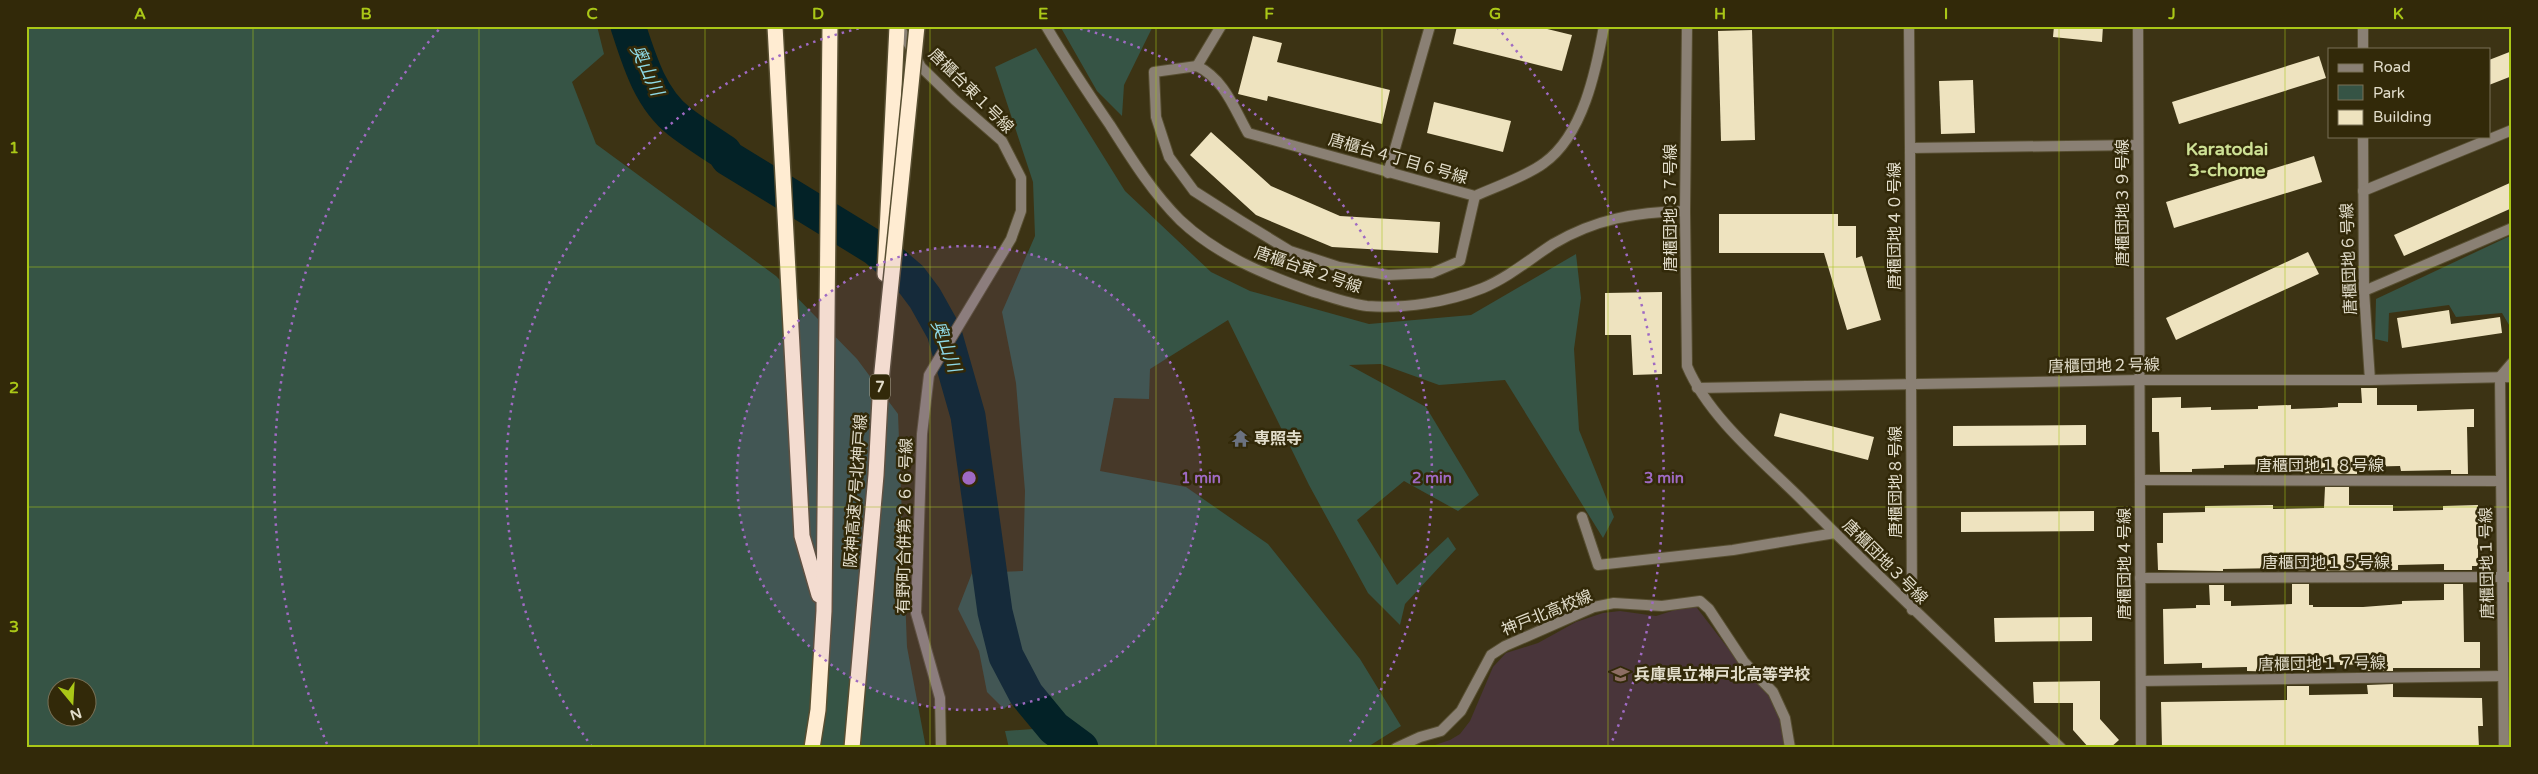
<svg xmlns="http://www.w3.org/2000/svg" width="2538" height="774" viewBox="0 0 2538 774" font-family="'Varela Round','Noto Sans JP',sans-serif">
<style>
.education{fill:#49353a}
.green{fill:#365445;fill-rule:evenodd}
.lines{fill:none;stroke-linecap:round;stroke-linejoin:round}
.river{stroke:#032227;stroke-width:35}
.building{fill:#eee3bf}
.minor-casing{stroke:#574e31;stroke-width:12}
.motorway-casing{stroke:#574e31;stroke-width:18}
.minor{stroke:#8a8074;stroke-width:10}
.motorway{stroke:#ffecd2;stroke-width:15}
.motorway-bridge-casing{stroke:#574e31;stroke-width:18;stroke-linecap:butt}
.motorway-bridge{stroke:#ffecd2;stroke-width:15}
.grid{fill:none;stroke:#aac717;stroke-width:1;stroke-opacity:0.55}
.ring{fill:none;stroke:#9f6ac3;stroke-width:2.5;stroke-dasharray:2.5 5}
.labels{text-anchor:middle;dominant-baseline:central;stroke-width:5;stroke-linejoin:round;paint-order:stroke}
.shield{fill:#322909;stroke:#ada791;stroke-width:1}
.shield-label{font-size:15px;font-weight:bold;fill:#e2ddcb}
.street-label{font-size:16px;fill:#e2ddcb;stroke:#322909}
.poi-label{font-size:16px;font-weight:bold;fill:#e2ddcb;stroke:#322909;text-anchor:start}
.water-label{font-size:18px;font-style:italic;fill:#8ed9e6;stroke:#322909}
.neighbourhood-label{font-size:18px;font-weight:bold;fill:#cee195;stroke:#322909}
.centre{fill:#9f6ac3;stroke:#322909;stroke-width:2.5}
.ring-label{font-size:15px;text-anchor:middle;font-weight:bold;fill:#9f6ac3;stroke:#322909;stroke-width:5;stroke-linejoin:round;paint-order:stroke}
.neatline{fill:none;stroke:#aac717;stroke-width:2}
.grid-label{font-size:16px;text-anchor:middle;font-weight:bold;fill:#aac717}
</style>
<rect width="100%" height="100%" fill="#3c3314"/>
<path class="education" d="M 1694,604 L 1740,664 L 1770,697 L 1781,717 L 1786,748 L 1426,748 L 1450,740 L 1460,734 L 1470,721 L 1493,667 L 1506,653 L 1538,643 L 1576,622 L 1603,613 L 1620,611 L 1656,616 Z"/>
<g class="green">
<path d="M 26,26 L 597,26 L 604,54 L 572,82 L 596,144 L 776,276 L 857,359 L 898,414 L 907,647 L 926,748 L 26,748 ZM 58,686 L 88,686 L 88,716 L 58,716 Z"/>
<path d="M 1060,26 L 1153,26 L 1124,85 L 1122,116 L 1097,91 Z"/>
<path d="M 1036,48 L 1125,191 L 1211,272 L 1250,291 L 1369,324 L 1471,315 L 1576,254 L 1581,298 L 1574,349 L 1579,430 L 1614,517 L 1603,538 L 1505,380 L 1439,385 L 1381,364 L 1349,365 L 1426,407 L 1479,495 L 1458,511 L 1404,481 L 1357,520 L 1397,585 L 1448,537 L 1456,549 L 1405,604 L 1400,625 L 1368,593 L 1309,485 L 1228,320 L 1150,369 L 1149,399 L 1114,398 L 1100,471 L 1186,487 L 1268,544 L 1360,659 L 1401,726 L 1366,748 L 1009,748 L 1005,731 L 1033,729 L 1053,704 L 1030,686 L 1004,709 L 987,692 L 979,651 L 958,609 L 972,573 L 1023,571 L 1025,491 L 1016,383 L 1002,312 L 1035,236 L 1033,182 L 995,67 Z"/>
<path d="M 2512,235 L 2512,330 L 2502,313 L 2456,317 L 2449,305 L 2389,313 L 2388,342 L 2375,339 L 2376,299 Z"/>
</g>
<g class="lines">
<path class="river" d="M 628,26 C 639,60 650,98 679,121 C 693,132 709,142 724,152 L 728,158 L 875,248 L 910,278 L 925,298 L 944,332 L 968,416 L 995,612 L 1006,656 L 1026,694 L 1054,728 L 1081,748"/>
</g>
<g class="building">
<path d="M 1457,26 L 1535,26 L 1572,35 L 1562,71 L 1453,44 Z"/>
<path d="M 2054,26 L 2103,26 L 2102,42 L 2053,37 Z"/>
<path d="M 1752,30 L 1755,140 L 1721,141 L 1718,31 Z"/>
<path d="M 1253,36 L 1282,43 L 1277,62 L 1390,90 L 1382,124 L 1268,96 L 1267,101 L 1238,94 Z"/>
<path d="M 2512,51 L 2512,76 L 2489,85 L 2489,60 Z"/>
<path d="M 2319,56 L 2326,78 L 2179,124 L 2172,102 Z"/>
<path d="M 1973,80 L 1975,133 L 1941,134 L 1939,81 Z"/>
<path d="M 1434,102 L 1511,121 L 1503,152 L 1427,133 Z"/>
<path d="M 1211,132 L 1271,186 L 1340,216 L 1440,222 L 1438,253 L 1332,247 L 1256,215 L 1190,155 Z"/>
<path d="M 2314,156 L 2322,182 L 2174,228 L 2166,202 Z"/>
<path d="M 2512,182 L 2512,208 L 2404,256 L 2394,235 Z"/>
<path d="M 1719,214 L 1838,214 L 1838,226 L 1856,226 L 1856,258 L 1862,256 L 1881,320 L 1847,330 L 1824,253 L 1719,253 Z"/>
<path d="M 2308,252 L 2319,274 L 2176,340 L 2166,318 Z"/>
<path d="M 1662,292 L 1662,374 L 1633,375 L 1631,335 L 1605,335 L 1605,293 Z"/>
<path d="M 2449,310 L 2451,324 L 2500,317 L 2502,333 L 2402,348 L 2397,318 Z"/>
<path d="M 2361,388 L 2377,388 L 2377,405 L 2417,405 L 2417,411 L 2474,409 L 2474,427 L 2467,427 L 2468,474 L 2451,474 L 2451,470 L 2401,471 L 2400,466 L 2357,467 L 2357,474 L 2282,473 L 2282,464 L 2224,465 L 2224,468 L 2192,469 L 2192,472 L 2160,472 L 2159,432 L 2152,432 L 2152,398 L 2181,397 L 2181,408 L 2211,407 L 2211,410 L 2258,409 L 2258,406 L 2291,405 L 2291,409 L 2321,408 L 2338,407 L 2338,403 L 2362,403 Z"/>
<path d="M 1780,413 L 1874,437 L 1868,460 L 1774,436 Z"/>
<path d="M 2086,425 L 2086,445 L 1953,446 L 1953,426 Z"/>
<path d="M 2325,487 L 2349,487 L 2349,505 L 2393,505 L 2393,511 L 2443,510 L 2443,506 L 2478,505 L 2478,566 L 2472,566 L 2472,570 L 2444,570 L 2444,564 L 2398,565 L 2398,570 L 2281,571 L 2281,568 L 2223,569 L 2223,571 L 2158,570 L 2157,543 L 2163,543 L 2163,513 L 2205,512 L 2205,506 L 2273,505 L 2273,509 L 2324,508 Z"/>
<path d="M 2094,511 L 2094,531 L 1961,532 L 1961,512 Z"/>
<path d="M 2292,584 L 2309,584 L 2309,605 L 2313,605 L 2313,607 L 2363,607 L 2402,604 L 2402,601 L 2444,600 L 2444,584 L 2463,584 L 2464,642 L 2480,642 L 2480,668 L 2393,668 L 2393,671 L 2367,671 L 2367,664 L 2340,665 L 2340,662 L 2309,663 L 2309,672 L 2286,672 L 2247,671 L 2247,667 L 2202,668 L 2202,663 L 2164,664 L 2163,609 L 2196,608 L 2196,605 L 2210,605 L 2209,585 L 2224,585 L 2224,601 L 2231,601 L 2231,606 L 2292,604 Z"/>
<path d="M 2092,617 L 2092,641 L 1995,642 L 1994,618 Z"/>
<path d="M 2100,681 L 2100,719 L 2119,740 L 2110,748 L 2089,748 L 2073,730 L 2073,703 L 2034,703 L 2033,682 Z"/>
<path d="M 2393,684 L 2393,697 L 2482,698 L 2483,726 L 2478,726 L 2479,748 L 2162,748 L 2161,702 L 2287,700 L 2287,686 L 2309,686 L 2309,695 L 2368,694 L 2367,685 Z"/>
</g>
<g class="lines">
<defs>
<g id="minor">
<path d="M 899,26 L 921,67 L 955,100 L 1002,141 L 1021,178 L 1021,211 L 1011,239 L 929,375 L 922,434 L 916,613 L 940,698 L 941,748"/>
<path d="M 1046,26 C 1066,60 1088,93 1110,125 C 1131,158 1152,192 1180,220 C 1218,256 1266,275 1314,292 C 1331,297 1349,304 1367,306 C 1405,309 1448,302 1483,288 C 1509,277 1530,259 1553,244 C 1595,219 1636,212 1685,211"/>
<path d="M 1221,26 L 1197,66 C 1224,79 1234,108 1248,133 L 1475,196 C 1495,187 1527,176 1544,163 C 1583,135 1596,71 1604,26"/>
<path d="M 1687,26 L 1685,211 L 1687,366 C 1709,418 1764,462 1804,502 C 1888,586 1974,667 2061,748"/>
<path d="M 1909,26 L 1910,148"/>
<path d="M 2138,26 L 2141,748"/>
<path d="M 2363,26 L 2363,49"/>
<path d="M 1197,66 L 1154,72 L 1156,117 L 1169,157 L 1194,191 L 1241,221 L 1290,251 L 1339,267 L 1388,275 L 1432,273 L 1460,261 L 1475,196"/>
<path d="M 2363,136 L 2364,291 L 2370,380"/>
<path d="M 1388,173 L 1430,26"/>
<path d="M 2363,191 L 2512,130"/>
<path d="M 2364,291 L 2512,228"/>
<path d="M 1697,388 L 2139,380 L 2370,380 L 2512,377"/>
<path d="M 2140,480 L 2501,481"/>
<path d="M 1582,517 L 1598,565 L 1733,550 L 1835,533"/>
<path d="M 2140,578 L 2512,577"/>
<path d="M 1912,610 L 1910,148 L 2138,145"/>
<path d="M 2141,681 L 2503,676"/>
<path d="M 1396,748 L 1420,737 L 1441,731 L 1461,711 L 1491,655 L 1505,646 L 1594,607 L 1614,603 L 1662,606 L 1700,601 L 1709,609 L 1744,662 L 1773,692 L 1785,718 L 1790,748"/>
<path d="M 2504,748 L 2500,377 L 2512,363"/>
</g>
<g id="motorway">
<path d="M 775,26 L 802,536 L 819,595"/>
<path d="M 885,274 L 897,26"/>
<path d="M 812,748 L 818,710 L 824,611 L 830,26"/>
<path d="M 852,748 L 876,475 L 881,380"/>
</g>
</defs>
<use href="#minor" class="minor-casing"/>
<use href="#motorway" class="motorway-casing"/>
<use href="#minor" class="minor"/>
<use href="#motorway" class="motorway"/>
<defs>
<path id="motorway-bridge" d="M 880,391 L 917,26"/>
</defs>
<use href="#motorway-bridge" class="motorway-bridge-casing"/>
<use href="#motorway-bridge" class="motorway-bridge"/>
</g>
<path class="grid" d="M 253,26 L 253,748M 479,26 L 479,748M 705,26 L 705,748M 930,26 L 930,748M 1156,26 L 1156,748M 1382,26 L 1382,748M 1608,26 L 1608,748M 1833,26 L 1833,748M 2059,26 L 2059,748M 2285,26 L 2285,748M 26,267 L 2512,267M 26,507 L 2512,507"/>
<circle cx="969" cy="478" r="232" fill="#9f6ac3" fill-opacity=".12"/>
<g class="ring">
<circle cx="969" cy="478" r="232"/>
<path d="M592 747A463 463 0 0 1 865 27M1073 27A463 463 0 0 1 1346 747"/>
<path d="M327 744A695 695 0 0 1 441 27M1497 27A695 695 0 0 1 1611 744"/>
</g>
<defs>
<symbol id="temple-bare" viewBox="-9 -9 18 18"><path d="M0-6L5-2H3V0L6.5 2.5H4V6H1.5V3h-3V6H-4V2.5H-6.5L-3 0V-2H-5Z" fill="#6b7280" stroke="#322909" stroke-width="2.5" paint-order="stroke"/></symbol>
<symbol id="school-bare" viewBox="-9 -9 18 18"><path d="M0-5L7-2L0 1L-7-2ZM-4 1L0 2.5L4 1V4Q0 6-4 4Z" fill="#8d6e63" stroke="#322909" stroke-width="2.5" paint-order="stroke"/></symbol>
</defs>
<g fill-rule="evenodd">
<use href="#temple-bare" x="1228" y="426" width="25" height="25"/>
<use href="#school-bare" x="1608" y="662" width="25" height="25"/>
</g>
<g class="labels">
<rect class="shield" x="870" y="374.5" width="20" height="25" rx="4"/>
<g class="shield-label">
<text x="880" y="387">7</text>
</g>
<g class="street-label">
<text transform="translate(971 91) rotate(45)">唐櫃台東１号線</text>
<text transform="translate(1398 159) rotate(16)">唐櫃台４丁目６号線</text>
<text transform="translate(2123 203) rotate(-90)">唐櫃団地３９号線</text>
<text transform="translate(1671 208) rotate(-90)">唐櫃団地３７号線</text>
<text transform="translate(1895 226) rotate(-90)">唐櫃団地４０号線</text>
<text transform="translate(2349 259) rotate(-92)">唐櫃団地６号線</text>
<text transform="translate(1308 270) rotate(19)">唐櫃台東２号線</text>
<text transform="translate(2104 366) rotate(-1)">唐櫃団地２号線</text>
<text x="2320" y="466">唐櫃団地１８号線</text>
<text transform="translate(1896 482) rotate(-90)">唐櫃団地８号線</text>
<text transform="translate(856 491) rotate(-86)">阪神高速7号北神戸線</text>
<text transform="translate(905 526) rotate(-89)">有野町合併第２６６号線</text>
<text transform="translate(1885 562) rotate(45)">唐櫃団地３号線</text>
<text x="2326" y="563">唐櫃団地１５号線</text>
<text transform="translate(2487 563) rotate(-91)">唐櫃団地１号線</text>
<text transform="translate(2125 564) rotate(-90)">唐櫃団地４号線</text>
<text transform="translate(1547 613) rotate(-22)">神戸北高校線</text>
<text transform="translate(2322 664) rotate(-1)">唐櫃団地１７号線</text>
</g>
<g class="poi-label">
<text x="1254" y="439">専照寺</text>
<text x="1634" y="675">兵庫県立神戸北高等学校</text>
</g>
<g class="water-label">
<text transform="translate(647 70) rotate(65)">奥山川</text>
<text transform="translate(946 346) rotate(70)">奥山川</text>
</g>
<g class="neighbourhood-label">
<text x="2227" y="149">Karatodai<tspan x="2227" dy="21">3-chome</tspan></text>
</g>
</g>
<circle cx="969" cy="478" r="8" class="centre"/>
<g class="ring-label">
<text x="1201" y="483">1 min</text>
<text x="1432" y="483">2 min</text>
<text x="1664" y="483">3 min</text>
</g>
<rect width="2538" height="774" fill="none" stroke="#322909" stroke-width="55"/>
<rect x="2328" y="48" width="162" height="90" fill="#322909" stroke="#787157"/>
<rect x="2338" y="64" width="25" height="8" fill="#8a8074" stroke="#787157"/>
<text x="2373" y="72" font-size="15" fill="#e2ddcb">Road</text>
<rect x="2338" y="85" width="25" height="15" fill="#365445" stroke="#787157"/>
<text x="2373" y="98" font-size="15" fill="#e2ddcb">Park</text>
<rect x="2338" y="110" width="25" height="15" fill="#eee3bf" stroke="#787157"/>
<text x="2373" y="122" font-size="15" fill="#e2ddcb">Building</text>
<g transform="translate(72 702) rotate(162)"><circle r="24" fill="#322909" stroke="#787157"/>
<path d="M0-4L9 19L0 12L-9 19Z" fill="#aac717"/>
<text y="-8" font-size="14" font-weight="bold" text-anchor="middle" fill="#e2ddcb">N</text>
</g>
<rect x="28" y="28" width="2482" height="718" class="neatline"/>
<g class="grid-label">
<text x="140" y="19">A</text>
<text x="366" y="19">B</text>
<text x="592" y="19">C</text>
<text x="818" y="19">D</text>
<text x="1043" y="19">E</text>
<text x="1269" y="19">F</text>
<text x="1495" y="19">G</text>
<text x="1720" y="19">H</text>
<text x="1946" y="19">I</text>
<text x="2172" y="19">J</text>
<text x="2398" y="19">K</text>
<text x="14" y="153">1</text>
<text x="14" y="393">2</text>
<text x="14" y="632">3</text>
</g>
</svg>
